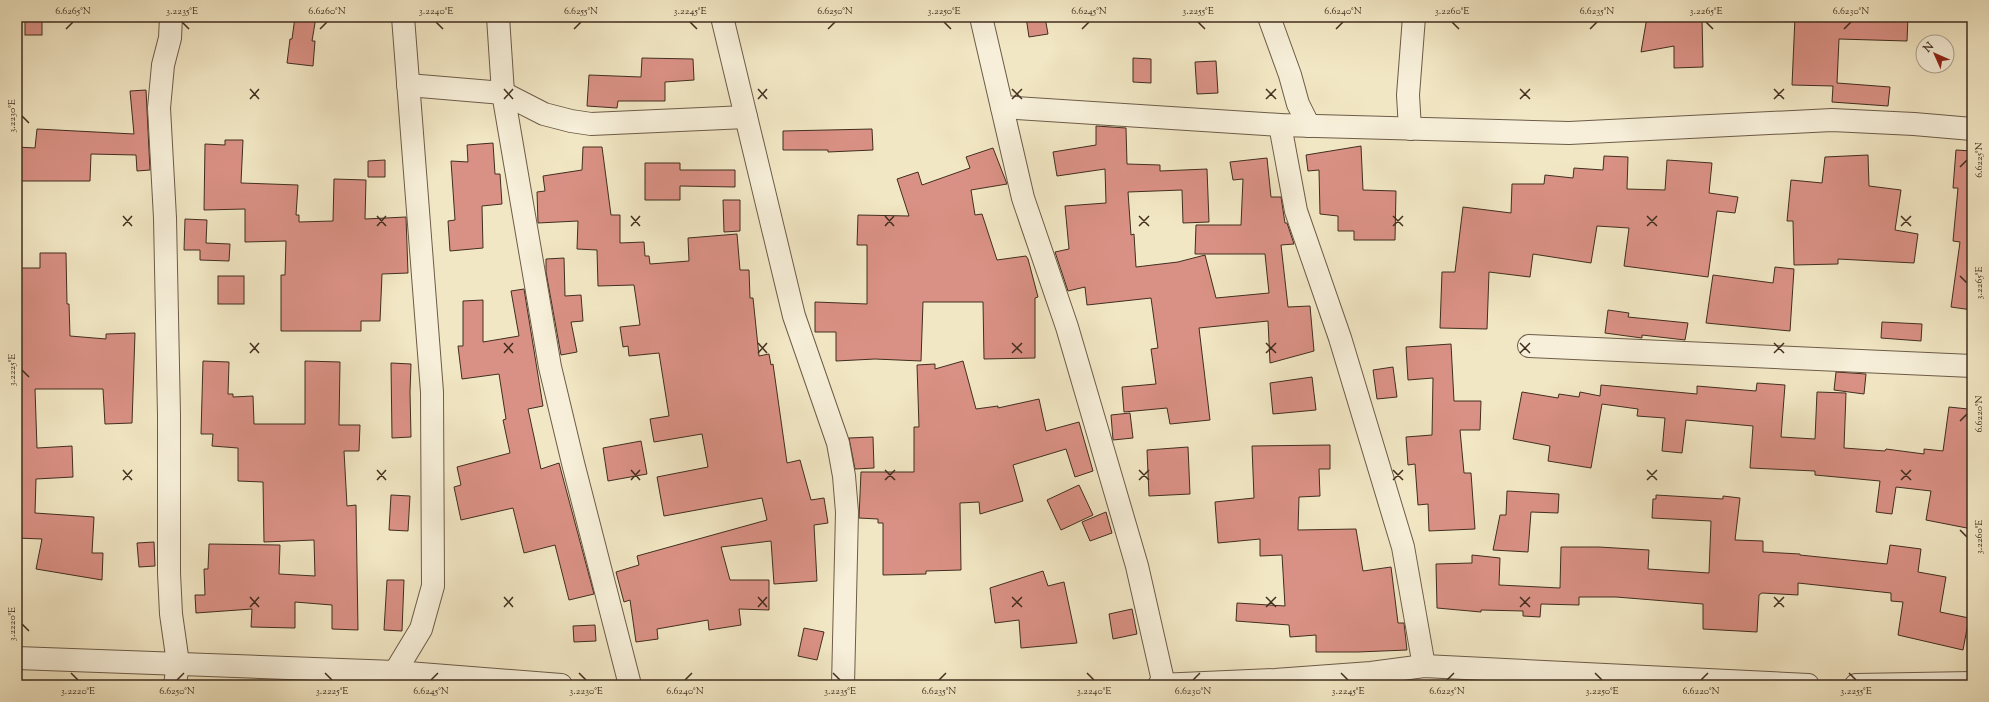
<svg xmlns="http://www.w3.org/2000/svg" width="1989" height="702" viewBox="0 0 1989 702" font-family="'Sorts Mill Goudy',serif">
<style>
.building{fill:#da9185;stroke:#412e1f}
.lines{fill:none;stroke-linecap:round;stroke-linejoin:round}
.street-casing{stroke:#6d5c48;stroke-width:24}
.street{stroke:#f7efd9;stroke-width:22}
.ticks{fill:none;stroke:#412e1f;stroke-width:1.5}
.neatline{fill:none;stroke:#412e1f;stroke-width:1.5}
.ticks-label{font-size:10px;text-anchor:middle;fill:#412e1f}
</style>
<rect width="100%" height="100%" fill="#f2e7c4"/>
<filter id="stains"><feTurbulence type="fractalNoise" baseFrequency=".005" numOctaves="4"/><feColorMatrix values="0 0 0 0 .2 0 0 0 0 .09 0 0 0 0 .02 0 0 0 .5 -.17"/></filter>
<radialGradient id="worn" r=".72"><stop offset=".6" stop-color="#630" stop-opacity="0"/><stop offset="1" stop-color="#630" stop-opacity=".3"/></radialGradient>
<g class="building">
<rect x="25" y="17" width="17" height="18"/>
<path d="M 295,17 L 316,17 L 312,41 L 315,41 L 313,66 L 287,63 L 290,39 L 292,39 Z"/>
<path d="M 1026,17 L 1045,17 L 1048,34 L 1029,37 Z"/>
<path d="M 1647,17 L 1702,17 L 1703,67 L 1674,68 L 1674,46 L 1641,52 Z"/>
<path d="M 1795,17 L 1908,17 L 1907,41 L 1839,39 L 1837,83 L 1890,87 L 1888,106 L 1832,102 L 1833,86 L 1792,85 Z"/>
<path d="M 642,58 L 693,59 L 694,80 L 665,82 L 665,101 L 618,101 L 617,108 L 587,106 L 589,75 L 641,77 Z"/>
<path d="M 1133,58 L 1151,59 L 1151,83 L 1133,82 Z"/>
<path d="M 1216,61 L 1218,93 L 1197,94 L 1195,62 Z"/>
<path d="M 146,90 L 150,170 L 137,171 L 136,155 L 91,154 L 90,181 L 17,181 L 17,147 L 35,148 L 37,129 L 134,134 L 130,91 Z"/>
<path d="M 1096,126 L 1126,128 L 1127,164 L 1160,165 L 1160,171 L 1207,169 L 1209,222 L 1183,223 L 1182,190 L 1128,192 L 1131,235 L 1134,234 L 1136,267 L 1178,262 L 1205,255 L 1216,298 L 1269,293 L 1265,254 L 1195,254 L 1196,225 L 1241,225 L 1243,179 L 1233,180 L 1230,162 L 1267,158 L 1271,197 L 1281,197 L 1285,223 L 1287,223 L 1294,244 L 1281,245 L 1288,307 L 1310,306 L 1314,351 L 1270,363 L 1268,321 L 1199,328 L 1210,420 L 1170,424 L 1167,408 L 1124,412 L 1122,387 L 1156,384 L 1151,349 L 1158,348 L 1151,298 L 1087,305 L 1085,287 L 1068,291 L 1055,252 L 1069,249 L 1065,206 L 1106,203 L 1105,169 L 1057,176 L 1053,152 L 1096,145 Z"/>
<path d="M 872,129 L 873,150 L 828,152 L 828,150 L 783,150 L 783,131 Z"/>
<path d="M 225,140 L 243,140 L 241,183 L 298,185 L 296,215 L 299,215 L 299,222 L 333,221 L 334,179 L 366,180 L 365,219 L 406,217 L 408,273 L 382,274 L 380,321 L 361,321 L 361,331 L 281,331 L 281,275 L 285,275 L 286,241 L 245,242 L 245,209 L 204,210 L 205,144 L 225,145 Z"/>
<path d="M 493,143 L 495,174 L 500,174 L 502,204 L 482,206 L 483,248 L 450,251 L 448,221 L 455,220 L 451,161 L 468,162 L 467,145 Z"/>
<path d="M 1361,146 L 1363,190 L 1396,191 L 1395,240 L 1354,240 L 1354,231 L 1338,231 L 1338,216 L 1320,214 L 1319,170 L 1308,171 L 1306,155 Z"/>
<path d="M 583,147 L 602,147 L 611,215 L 620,215 L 620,243 L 644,242 L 645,256 L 649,256 L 650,264 L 689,261 L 688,238 L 737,234 L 740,270 L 749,270 L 750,298 L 753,298 L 759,356 L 769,354 L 771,365 L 773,364 L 787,463 L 800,460 L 811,500 L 824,498 L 828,523 L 814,525 L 817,581 L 774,584 L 771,541 L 721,547 L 730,580 L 769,580 L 769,610 L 739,609 L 741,625 L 709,630 L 708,620 L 657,629 L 658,639 L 636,642 L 630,600 L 624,602 L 616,572 L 639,565 L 637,556 L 767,520 L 762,498 L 664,516 L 657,477 L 708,467 L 702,434 L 654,442 L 650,419 L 669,416 L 659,353 L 629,356 L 628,346 L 623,347 L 620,327 L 640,325 L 634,285 L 598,286 L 597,250 L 577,249 L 578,221 L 538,223 L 537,192 L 545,191 L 543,176 L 582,170 Z"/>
<path d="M 993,148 L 1007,184 L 971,190 L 975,215 L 982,214 L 997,260 L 1026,256 L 1028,259 L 1038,297 L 1035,298 L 1035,358 L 984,359 L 983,302 L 923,302 L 921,361 L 875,359 L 836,361 L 836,332 L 815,332 L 815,302 L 867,304 L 867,245 L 857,245 L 858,215 L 909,216 L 897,179 L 918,172 L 922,185 L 970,168 L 966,157 Z"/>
<path d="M 1956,150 L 1972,151 L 1972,310 L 1951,307 L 1960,242 L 1953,241 L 1958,188 L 1953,188 Z"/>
<path d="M 1868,155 L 1869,186 L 1901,190 L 1895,230 L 1918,234 L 1914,263 L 1838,259 L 1838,264 L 1794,265 L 1793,221 L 1787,221 L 1791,180 L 1822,183 L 1825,157 Z"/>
<path d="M 1604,156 L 1628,157 L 1627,189 L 1665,190 L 1667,160 L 1712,163 L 1709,193 L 1738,197 L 1735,213 L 1717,211 L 1708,277 L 1624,266 L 1629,228 L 1597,226 L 1591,263 L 1533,254 L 1530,277 L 1489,272 L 1487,329 L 1440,328 L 1442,272 L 1455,272 L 1463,207 L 1511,213 L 1512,184 L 1544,184 L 1545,175 L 1573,178 L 1574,168 L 1603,170 Z"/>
<path d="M 385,160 L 385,177 L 368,177 L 368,161 Z"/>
<path d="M 645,163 L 680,163 L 680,170 L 735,170 L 735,187 L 680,186 L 680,200 L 645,200 Z"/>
<path d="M 723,200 L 740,200 L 740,231 L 724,232 Z"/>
<path d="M 185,219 L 207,220 L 206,243 L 230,244 L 229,261 L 200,260 L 200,250 L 184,250 Z"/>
<path d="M 40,253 L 66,253 L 67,304 L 69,304 L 70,336 L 106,339 L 106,334 L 135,333 L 132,423 L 105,424 L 103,389 L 35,389 L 37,448 L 72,446 L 73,477 L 36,479 L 35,513 L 94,517 L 92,553 L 103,553 L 102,580 L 36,569 L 42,539 L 17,538 L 17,268 L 40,268 Z"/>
<path d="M 564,258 L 565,296 L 581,295 L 583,321 L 571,322 L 577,352 L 561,355 L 546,272 L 546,259 Z"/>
<path d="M 1775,267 L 1794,269 L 1790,331 L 1706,323 L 1713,275 L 1773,283 Z"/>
<rect x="218" y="276" width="26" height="28"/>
<path d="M 524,289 L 543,406 L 528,409 L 541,469 L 559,463 L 594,594 L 569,600 L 555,545 L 524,553 L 513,508 L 461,520 L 454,487 L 461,485 L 457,467 L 510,453 L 503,420 L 506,419 L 499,374 L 462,379 L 458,346 L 463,346 L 463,301 L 483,300 L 483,342 L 519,336 L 511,291 Z"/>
<path d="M 1608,310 L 1629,313 L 1628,317 L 1688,323 L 1685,340 L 1642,335 L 1642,338 L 1605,333 Z"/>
<path d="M 1882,322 L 1922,324 L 1921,341 L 1881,338 Z"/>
<path d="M 1451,344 L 1454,401 L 1481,401 L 1480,430 L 1460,430 L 1464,473 L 1471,473 L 1475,529 L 1429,531 L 1428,504 L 1418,505 L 1415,464 L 1408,465 L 1406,437 L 1432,435 L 1433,378 L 1408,380 L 1406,347 Z"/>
<path d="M 203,361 L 229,362 L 228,394 L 233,394 L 233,397 L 253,396 L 254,424 L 305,424 L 305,361 L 340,362 L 339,425 L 360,425 L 359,451 L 344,451 L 347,506 L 356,505 L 358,630 L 332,629 L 332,605 L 295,602 L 295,628 L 251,627 L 252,609 L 196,613 L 195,595 L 205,595 L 204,569 L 208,569 L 209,544 L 280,545 L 279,574 L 315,576 L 314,540 L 264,542 L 263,482 L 238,481 L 238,448 L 212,446 L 213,434 L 201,434 Z"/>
<path d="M 963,361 L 976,409 L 998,406 L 998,408 L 1039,399 L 1046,431 L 1079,422 L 1093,471 L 1075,477 L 1066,449 L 1013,465 L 1023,501 L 980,514 L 979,502 L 960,503 L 961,570 L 926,571 L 926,574 L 883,575 L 883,523 L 878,523 L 878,519 L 859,518 L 861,472 L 914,472 L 914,427 L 919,427 L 917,365 L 935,364 L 935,369 Z"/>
<path d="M 391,363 L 411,364 L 410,392 L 411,437 L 392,438 Z"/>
<path d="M 1393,367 L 1397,397 L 1377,399 L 1373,370 Z"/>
<path d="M 1836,372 L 1866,374 L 1864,394 L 1834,390 Z"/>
<path d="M 1312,377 L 1316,410 L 1273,414 L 1270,383 Z"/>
<path d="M 1757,383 L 1785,385 L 1781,437 L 1815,439 L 1817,392 L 1846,393 L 1844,448 L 1885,451 L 1886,449 L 1924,454 L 1924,449 L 1943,451 L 1949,407 L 1968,409 L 1967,417 L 1972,417 L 1972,529 L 1926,520 L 1931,491 L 1896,487 L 1892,514 L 1876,512 L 1880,481 L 1815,475 L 1815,471 L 1750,468 L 1753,426 L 1686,420 L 1682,453 L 1662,451 L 1665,418 L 1637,416 L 1638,409 L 1602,404 L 1591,468 L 1548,461 L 1550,446 L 1513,439 L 1522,392 L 1558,398 L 1559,394 L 1579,397 L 1580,392 L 1600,396 L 1601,385 L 1697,394 L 1697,386 L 1756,391 Z"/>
<path d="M 1130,413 L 1133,438 L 1113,440 L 1111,415 Z"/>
<path d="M 873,437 L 874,468 L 855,469 L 849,438 Z"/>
<path d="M 641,441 L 647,474 L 608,481 L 603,448 Z"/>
<path d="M 1330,445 L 1330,469 L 1319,469 L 1320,496 L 1299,497 L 1298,530 L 1356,529 L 1363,571 L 1391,567 L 1398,623 L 1404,623 L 1407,650 L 1358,652 L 1316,652 L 1316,635 L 1290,637 L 1289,625 L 1236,621 L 1237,603 L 1285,606 L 1282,555 L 1260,556 L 1260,539 L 1218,543 L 1215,502 L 1254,498 L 1252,446 Z"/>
<path d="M 1188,447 L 1190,494 L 1149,496 L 1147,450 Z"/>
<path d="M 1079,485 L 1093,515 L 1061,530 L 1047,500 Z"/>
<path d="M 1507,491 L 1559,494 L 1558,513 L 1531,512 L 1528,552 L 1493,550 L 1500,515 L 1506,515 Z"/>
<path d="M 391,495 L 410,496 L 408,531 L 389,530 Z"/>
<path d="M 1656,495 L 1723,499 L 1723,496 L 1740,498 L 1735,540 L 1763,541 L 1763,552 L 1800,554 L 1800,555 L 1887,564 L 1890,545 L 1921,549 L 1918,572 L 1946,577 L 1940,612 L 1969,618 L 1963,650 L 1898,635 L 1903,602 L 1891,601 L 1891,593 L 1798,583 L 1798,595 L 1762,593 L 1759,595 L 1757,632 L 1703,629 L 1703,604 L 1616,597 L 1579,597 L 1579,605 L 1541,604 L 1540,617 L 1523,616 L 1523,611 L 1481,610 L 1481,612 L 1437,608 L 1436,564 L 1472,563 L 1472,555 L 1500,558 L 1499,585 L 1560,588 L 1561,547 L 1599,547 L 1649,550 L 1648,569 L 1709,573 L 1711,521 L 1652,518 L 1653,499 L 1656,499 Z"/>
<path d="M 1106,512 L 1112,533 L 1090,541 L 1082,522 Z"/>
<path d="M 154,542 L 155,566 L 139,567 L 137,543 Z"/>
<path d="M 1043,571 L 1048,586 L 1064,582 L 1077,643 L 1021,648 L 1019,620 L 995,623 L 990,588 Z"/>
<path d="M 387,580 L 404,580 L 402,631 L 384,630 Z"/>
<path d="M 1132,609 L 1137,634 L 1113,639 L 1109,614 Z"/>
<path d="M 595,625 L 596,641 L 574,642 L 573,626 Z"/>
<path d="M 804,628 L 824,632 L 817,660 L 798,656 Z"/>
</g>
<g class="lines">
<defs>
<g id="street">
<path d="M 171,17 L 170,38 L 163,65 L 159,108 L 165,218 L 169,415 L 169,573 L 171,614 L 178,663 L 175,685"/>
<path d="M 498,17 L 503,93 L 550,367 L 573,463 L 630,685"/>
<path d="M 722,17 L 794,316 L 838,443 L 844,476 L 847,512 L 843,685"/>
<path d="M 981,17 L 1023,198 L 1067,327 L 1137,566 L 1164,685"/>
<path d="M 1269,17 L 1290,75 L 1298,104 L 1309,126"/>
<path d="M 408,85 L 503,93 L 544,114 L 571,121 L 591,124 L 746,117"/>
<path d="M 1002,107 L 1280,125 L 1569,133 L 1832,120 L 1914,124 L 1972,129"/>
<path d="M 1280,125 L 1296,211 L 1340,338 L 1403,547 L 1424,666"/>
<path d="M 1410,129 L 1408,95 L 1414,17"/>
<path d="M 1529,346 L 1972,366"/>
<path d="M 17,658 L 395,672 L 561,685"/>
<path d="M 393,685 L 395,672 L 421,629 L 433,586 L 432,392 L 403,17"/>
<path d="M 1159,685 L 1275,680 L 1371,673 L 1424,666 L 1808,685"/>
<path d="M 1856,685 L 1972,683"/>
</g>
</defs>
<use href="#street" class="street-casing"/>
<use href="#street" class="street"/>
</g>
<path class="ticks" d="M 182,22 L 189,29M 436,22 L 443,29M 690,22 L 697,29M 944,22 L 951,29M 1198,22 L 1205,29M 1452,22 L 1459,29M 1706,22 L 1713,29M 66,29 L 73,22M 320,29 L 327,22M 574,29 L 581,22M 828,29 L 835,22M 1082,29 L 1089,22M 1336,29 L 1343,22M 1590,29 L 1597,22M 1844,29 L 1851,22M 250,89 L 259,99M 504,89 L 513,99M 758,89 L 767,99M 1012,89 L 1022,99M 1266,89 L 1276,99M 1520,89 L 1530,99M 1774,89 L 1784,99M 250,99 L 259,89M 504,99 L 513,89M 758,99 L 767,89M 1012,99 L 1022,89M 1266,99 L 1276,89M 1520,99 L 1530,89M 1774,99 L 1784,89M 22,116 L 29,123M 1960,167 L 1967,160M 123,216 L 132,226M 377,216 L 386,226M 631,216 L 640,226M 885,216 L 894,226M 1139,216 L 1149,226M 1393,216 L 1403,226M 1647,216 L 1657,226M 1901,216 L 1911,226M 123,226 L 132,216M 377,226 L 386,216M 631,226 L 640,216M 885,226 L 894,216M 1139,226 L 1149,216M 1393,226 L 1403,216M 1647,226 L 1657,216M 1901,226 L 1911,216M 1960,276 L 1967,283M 250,343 L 259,353M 504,343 L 513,353M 758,343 L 767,353M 1012,343 L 1022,353M 1266,343 L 1276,353M 1520,343 L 1530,353M 1774,343 L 1784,353M 250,353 L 259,343M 504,353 L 513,343M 758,353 L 767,343M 1012,353 L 1022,343M 1266,353 L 1276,343M 1520,353 L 1530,343M 1774,353 L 1784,343M 22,370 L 29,377M 1960,421 L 1967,414M 123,470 L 132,480M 377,470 L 386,480M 631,470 L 640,480M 885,470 L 895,480M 1139,470 L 1149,480M 1393,470 L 1403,480M 1647,470 L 1657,480M 1901,470 L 1911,480M 123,480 L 132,470M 377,480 L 386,470M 631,480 L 640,470M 885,480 L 895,470M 1139,480 L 1149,470M 1393,480 L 1403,470M 1647,480 L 1657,470M 1901,480 L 1911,470M 1960,530 L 1967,537M 250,597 L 259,607M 504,597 L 513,607M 758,597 L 767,607M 1012,597 L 1022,607M 1266,597 L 1276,607M 1520,597 L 1530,607M 1774,597 L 1784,607M 250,607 L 259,597M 504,607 L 513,597M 758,607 L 767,597M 1012,607 L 1022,597M 1266,607 L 1276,597M 1520,607 L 1530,597M 1774,607 L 1784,597M 22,624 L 29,631M 71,673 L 78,680M 325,673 L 332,680M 579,673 L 586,680M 833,673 L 840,680M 1087,673 L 1094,680M 1341,673 L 1348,680M 1595,673 L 1602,680M 1849,673 L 1856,680M 177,680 L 184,673M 431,680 L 438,673M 685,680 L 692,673M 939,680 L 946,673M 1193,680 L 1200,673M 1447,680 L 1454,673M 1701,680 L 1708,673"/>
<rect width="1989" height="702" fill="none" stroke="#f2e7c4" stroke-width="44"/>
<g transform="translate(1935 54) rotate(315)"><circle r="19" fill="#f7efd9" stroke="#aea28f"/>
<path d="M0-3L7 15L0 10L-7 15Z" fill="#8f2418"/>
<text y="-6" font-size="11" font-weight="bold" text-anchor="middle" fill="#412e1f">N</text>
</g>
<rect x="22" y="22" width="1945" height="658" class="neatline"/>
<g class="ticks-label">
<text x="73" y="14">6.6265°N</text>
<text x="182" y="14">3.2235°E</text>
<text x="327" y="14">6.6260°N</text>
<text x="436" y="14">3.2240°E</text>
<text x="581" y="14">6.6255°N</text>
<text x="690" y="14">3.2245°E</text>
<text x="835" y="14">6.6250°N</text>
<text x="944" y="14">3.2250°E</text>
<text x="1089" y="14">6.6245°N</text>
<text x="1198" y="14">3.2255°E</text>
<text x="1343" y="14">6.6240°N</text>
<text x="1452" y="14">3.2260°E</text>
<text x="1597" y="14">6.6235°N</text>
<text x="1706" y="14">3.2265°E</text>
<text x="1851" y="14">6.6230°N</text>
<text transform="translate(11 116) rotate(-90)" y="4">3.2230°E</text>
<text transform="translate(1978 160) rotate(-90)" y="4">6.6225°N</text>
<text transform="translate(1978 283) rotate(-90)" y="4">3.2265°E</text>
<text transform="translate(11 370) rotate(-90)" y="4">3.2225°E</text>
<text transform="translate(1978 414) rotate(-90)" y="4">6.6220°N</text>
<text transform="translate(1978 537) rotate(-90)" y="4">3.2260°E</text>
<text transform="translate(11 624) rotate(-90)" y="4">3.2220°E</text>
<text x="78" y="694">3.2220°E</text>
<text x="177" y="694">6.6250°N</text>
<text x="332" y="694">3.2225°E</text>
<text x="431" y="694">6.6245°N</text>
<text x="586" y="694">3.2230°E</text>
<text x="685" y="694">6.6240°N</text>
<text x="840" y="694">3.2235°E</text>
<text x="939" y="694">6.6235°N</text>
<text x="1094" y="694">3.2240°E</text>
<text x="1193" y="694">6.6230°N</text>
<text x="1348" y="694">3.2245°E</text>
<text x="1447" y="694">6.6225°N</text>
<text x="1602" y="694">3.2250°E</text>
<text x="1701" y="694">6.6220°N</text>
<text x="1856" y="694">3.2255°E</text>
</g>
<rect width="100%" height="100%" filter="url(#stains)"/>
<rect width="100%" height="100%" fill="url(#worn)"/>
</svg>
